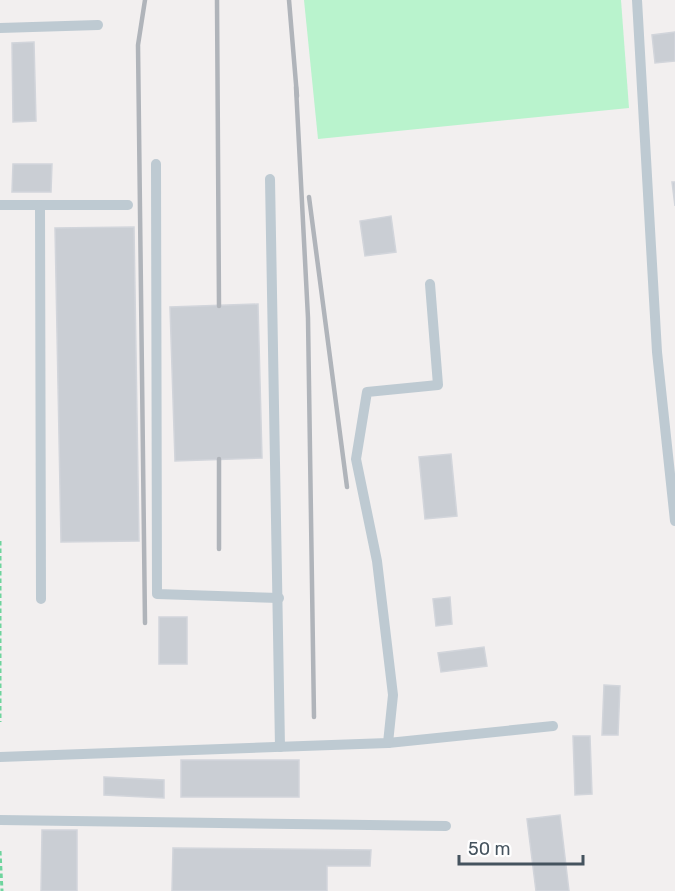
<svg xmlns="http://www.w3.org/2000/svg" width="675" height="891" viewBox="0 0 675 891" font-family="Rubik,sans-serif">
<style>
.green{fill:#b9f3cd}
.building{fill:#caced4;stroke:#d2d5db;stroke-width:1.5}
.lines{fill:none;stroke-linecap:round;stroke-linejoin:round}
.path{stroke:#6ed49d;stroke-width:3;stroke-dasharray:4.5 3;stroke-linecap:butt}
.lane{stroke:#becad2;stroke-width:10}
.rail{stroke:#b0b4ba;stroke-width:4.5}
</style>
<rect width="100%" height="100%" fill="#f2efef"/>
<path class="green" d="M 304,0 L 621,0 L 629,108 L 318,139 Z"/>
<g class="building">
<path d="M 675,32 L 675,61 L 655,63 L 652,35 Z"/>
<path d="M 34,42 L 36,121 L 13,122 L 12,43 Z"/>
<path d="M 13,164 L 52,164 L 51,192 L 12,192 Z"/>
<path d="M 672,182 L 675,182 L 675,206 Z"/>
<path d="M 391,216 L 396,252 L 365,256 L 360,221 Z"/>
<path d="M 134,227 L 139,541 L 61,542 L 55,228 Z"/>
<path d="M 258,304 L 262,458 L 175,461 L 170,307 Z"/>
<path d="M 451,454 L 457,516 L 425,519 L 419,457 Z"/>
<path d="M 450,597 L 452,624 L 436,626 L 433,599 Z"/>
<rect x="159" y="617" width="28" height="47"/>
<path d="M 484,647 L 487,666 L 441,672 L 438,653 Z"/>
<path d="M 604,685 L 620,686 L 618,735 L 602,735 Z"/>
<path d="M 573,736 L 590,736 L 592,794 L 575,795 Z"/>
<rect x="181" y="760" width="118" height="37"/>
<path d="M 104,777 L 164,780 L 164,798 L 104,795 Z"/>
<path d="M 560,815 L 569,891 L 536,891 L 527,819 Z"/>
<path d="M 42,830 L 77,830 L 77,891 L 41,891 Z"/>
<path d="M 173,848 L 371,850 L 370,866 L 327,866 L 327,891 L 172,891 Z"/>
</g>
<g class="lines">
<g class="path">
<path d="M 0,541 L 0,722"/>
<path d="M 0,851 L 2,891"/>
</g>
<g class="lane">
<path d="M 637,0 L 657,352 L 675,521"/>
<path d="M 0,28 L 98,25"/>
<path d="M 156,164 L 157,594 L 279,598"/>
<path d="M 270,179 L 280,747"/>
<path d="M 0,205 L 128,205"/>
<path d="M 40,205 L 41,599"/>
<path d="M 388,743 L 553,726"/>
<path d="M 0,757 L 388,743 L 393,695 L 377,561 L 356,459 L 367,392 L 438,385 L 430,284"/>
<path d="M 0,820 L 446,826"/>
</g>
<g class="rail">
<path d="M 145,0 L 138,45 L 145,623"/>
<path d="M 217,0 L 219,306"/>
<path d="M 289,0 L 297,96"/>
<path d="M 296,87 L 308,318 L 314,717"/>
<path d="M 309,197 L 347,487"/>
<path d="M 219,459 L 219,549"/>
</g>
</g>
<path d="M459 855v9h124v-9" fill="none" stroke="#45535e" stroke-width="3"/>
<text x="468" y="855" font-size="18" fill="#45535e" stroke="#ffffff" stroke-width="4.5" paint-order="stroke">50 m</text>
</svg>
